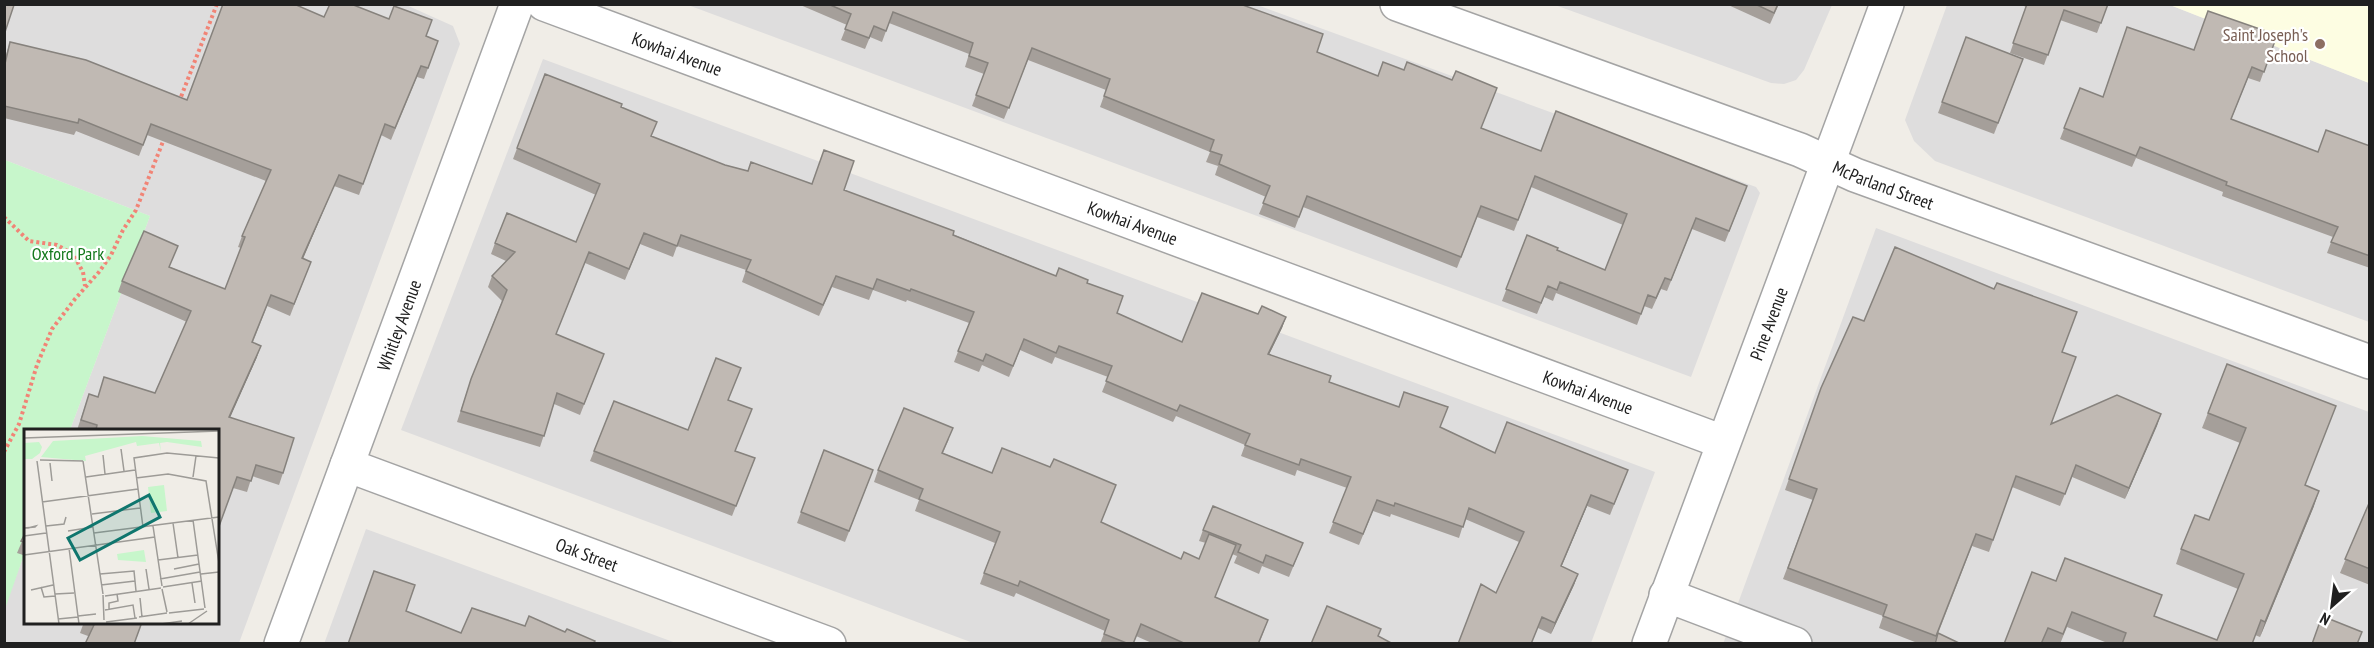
<svg xmlns="http://www.w3.org/2000/svg" width="2374" height="648" viewBox="0 0 2374 648" font-family="'PT Sans Narrow',sans-serif">
<style>
.residential{fill:#dedddd}
.education{fill:#fdfde2}
.park{fill:#c7f6cb}
.lines{fill:none;stroke-linecap:round;stroke-linejoin:round}
.minor-casing{stroke:#a4a4a4;stroke-width:36}
.path{stroke:#f18476;stroke-width:4;stroke-dasharray:3 3;stroke-linecap:butt}
.minor{stroke:#fff;stroke-width:33}
.wall{fill:#a59f9a}
.shaded-wall{fill:#86827d}
.building{fill:#c0b9b3;stroke:#86827d;stroke-width:1.5}
.education-dot{fill:#8d6e63;stroke:#fff;stroke-width:2}
.labels{text-anchor:middle;dominant-baseline:central;stroke-width:4.5;stroke-linejoin:round;paint-order:stroke}
.education-label{font-size:18px;fill:#785e54;stroke:#fff;text-anchor:end}
.street-label{font-size:18px;fill:#202020;stroke:#fff}
.park-label{font-size:18px;fill:#13791c;stroke:#fff}
.inset-road{fill:none;stroke:#9d9b97;stroke-width:1.5}
.view{fill:#0f766e;fill-opacity:0.15;stroke:#0f766e;stroke-width:3}
.inset-edge{fill:none;stroke:#202020;stroke-width:3}
</style>
<rect width="100%" height="100%" fill="#f0ede7"/>
<g class="residential">
<path d="M 404,4 L 453,26 L 460,44 L 239,643 L 5,643 L 4,609 L 25,552 L 26,622 L 218,622 L 218,430 L 70,430 L 150,216 L 5,160 L 5,5 Z"/>
<path d="M 688,5 L 1257,5 L 1756,187 L 1760,193 L 1691,377 Z"/>
<path d="M 1555,5 L 1832,5 L 1804,70 L 1796,80 L 1784,84 L 1771,83 Z"/>
<path d="M 1947,5 L 2170,5 L 2369,83 L 2369,322 L 1935,161 L 1914,141 L 1905,120 Z"/>
<path d="M 543,59 L 1655,472 L 1591,643 L 976,644 L 401,430 Z"/>
<path d="M 1876,228 L 2369,412 L 2369,643 L 1723,644 Z"/>
<path d="M 366,529 L 676,643 L 324,644 Z"/>
</g>
<path class="education" d="M 2170,5 L 2369,5 L 2369,83 Z"/>
<path class="park" d="M 5,160 L 150,216 L 70,430 L 26,430 L 25,552 L 5,609 Z"/>
<g class="lines">
<defs>
<g id="minor">
<path id="s1" d="M 544,4 L 1723,442"/>
<path id="s2" d="M 1397,4 L 1800,150 L 1855,175 L 2370,362"/>
<path id="s3" d="M 347,465 L 829,644"/>
<path d="M 1666,595 L 1795,644"/>
<path id="s4" d="M 281,644 L 517,4"/>
<path id="s5" d="M 1649,644 L 1887,4"/>
</g>
</defs>
<use href="#minor" class="minor-casing"/>
<g class="path">
<path d="M 179,102 L 217,4"/>
<path d="M 4,217 L 29,241 L 57,245 L 73,254 L 83,272 L 85,286"/>
<path d="M 4,452 L 19,424 L 37,365 L 52,329 L 75,299 L 99,272 L 111,255 L 123,230 L 136,210 L 164,139"/>
</g>
<use href="#minor" class="minor"/>
</g>
<g class="wall">
<path d="M 798,4 L 1240,4 L 1317,52 L 1481,128 L 1541,151 L 1743,197 L 1725,242 L 1692,229 L 1667,291 L 1661,289 L 1652,309 L 1644,306 L 1637,325 L 1556,293 L 1553,301 L 1544,297 L 1537,314 L 1502,301 L 1527,235 L 1557,250 L 1605,270 L 1623,225 L 1531,187 L 1514,231 L 1477,217 L 1457,268 L 1303,207 L 1295,228 L 1259,214 L 1266,197 L 1215,175 L 1218,166 L 1206,162 L 1210,152 L 1100,107 L 1106,90 L 1028,60 L 1004,119 L 972,106 L 984,74 L 965,67 L 969,54 L 889,23 L 882,42 L 870,37 L 865,49 L 841,40 L 847,25 Z"/>
<path d="M 1726,4 L 1779,4 L 1770,24 Z"/>
<path d="M 2020,4 L 2108,4 L 2097,33 L 2060,20 L 2044,65 L 2010,53 L 2026,7 Z"/>
<path d="M 324,17 L 426,36 L 438,41 L 424,79 L 417,77 L 391,140 L 381,135 L 359,195 L 334,186 L 303,259 L 311,262 L 290,316 L 267,306 L 253,342 L 257,357 L 230,417 L 283,473 L 279,485 L 252,476 L 247,492 L 233,488 L 218,430 L 77,430 L 89,394 L 98,397 L 104,377 L 155,393 L 187,322 L 118,292 L 122,281 L 170,267 L 225,289 L 241,248 L 238,247 L 242,236 L 266,181 L 147,135 L 139,156 L 76,131 L 74,135 L 4,118 L 4,61 L 10,42 L 187,100 Z"/>
<path d="M 2277,35 L 2260,82 L 2248,78 L 2231,120 L 2318,152 L 2370,146 L 2370,268 L 2327,253 L 2333,237 L 2222,196 L 2223,192 L 2136,158 L 2132,167 L 2060,139 L 2080,88 L 2103,97 L 2194,50 Z"/>
<path d="M 1966,37 L 2023,59 L 1994,134 L 1938,113 Z"/>
<path d="M 545,74 L 621,107 L 651,136 L 725,165 L 748,171 L 844,190 L 1056,276 L 1087,283 L 1117,313 L 1182,342 L 1258,314 L 1286,317 L 1282,328 L 1269,354 L 1329,382 L 1440,427 L 1495,453 L 1628,470 L 1610,515 L 1587,506 L 1561,566 L 1578,574 L 1574,585 L 1551,634 L 1538,628 L 1496,593 L 1519,542 L 1465,519 L 1459,538 L 1391,514 L 1390,517 L 1373,511 L 1359,545 L 1329,533 L 1347,488 L 1297,470 L 1295,476 L 1241,456 L 1245,445 L 1176,416 L 1173,422 L 1102,392 L 1108,377 L 1055,357 L 1052,364 L 1020,350 L 1009,377 L 982,365 L 979,372 L 954,362 L 969,323 L 907,300 L 906,302 L 873,290 L 869,300 L 832,287 L 819,316 L 742,282 L 746,270 L 677,246 L 673,257 L 640,244 L 625,280 L 585,263 L 556,334 L 604,354 L 580,415 L 554,404 L 540,447 L 457,422 L 471,379 L 502,301 L 488,287 L 492,276 L 506,261 L 491,254 L 495,243 L 576,242 L 596,195 L 513,159 Z"/>
<path d="M 1864,321 L 2062,352 L 2051,424 L 2161,414 L 2125,499 L 2072,477 L 2060,506 L 2012,487 L 1989,552 L 1972,546 L 1934,644 L 1920,644 L 1879,628 L 1883,616 L 1783,579 L 1813,500 L 1785,490 L 1821,388 Z"/>
<path d="M 2227,364 L 2305,485 L 2314,506 L 2260,637 L 2255,635 L 2252,644 L 2110,644 L 2067,627 L 2060,644 L 2042,643 L 2032,572 L 2217,640 L 2238,589 L 2176,564 L 2181,549 L 2209,520 L 2240,443 L 2202,428 Z"/>
<path d="M 728,400 L 736,451 L 755,458 L 732,516 L 590,461 L 614,401 L 688,430 Z"/>
<path d="M 949,439 L 943,453 L 992,473 L 1111,497 L 1101,522 L 1181,559 L 1199,559 L 1206,543 L 1199,541 L 1203,530 L 1303,543 L 1289,577 L 1262,566 L 1259,574 L 1234,563 L 1237,556 L 1232,554 L 1215,597 L 1268,620 L 1259,644 L 1154,644 L 1136,636 L 1133,644 L 1100,644 L 1105,631 L 1016,593 L 1014,597 L 980,584 L 995,543 L 915,511 L 919,500 L 874,482 L 878,470 Z"/>
<path d="M 824,450 L 873,470 L 845,542 L 797,523 Z"/>
<path d="M 2370,501 L 2370,585 L 2340,573 Z"/>
<path d="M 26,532 L 26,556 L 17,553 Z"/>
<path d="M 84,622 L 142,622 L 88,636 L 80,633 Z"/>
</g>
<g class="shaded-wall">
<path d="M 339,175 L 334,186 L 298,270 L 302,258 Z"/>
<path d="M 1286,317 L 1282,328 L 1264,365 L 1268,354 Z"/>
<path d="M 261,346 L 257,357 L 225,429 L 229,417 Z"/>
<path d="M 2161,414 L 2157,426 L 2125,499 L 2129,488 Z"/>
<path d="M 2319,491 L 2314,506 L 2260,637 L 2265,622 Z"/>
<path d="M 1591,495 L 1587,506 L 1557,577 L 1561,566 Z"/>
<path d="M 1578,574 L 1574,585 L 1551,634 L 1555,623 Z"/>
</g>
<g class="building">
<path d="M 4,4 L 14,5 L 4,35 Z"/>
<path d="M 223,4 L 294,4 L 324,17 L 330,4 L 351,4 L 389,19 L 394,6 L 432,20 L 426,36 L 438,41 L 428,68 L 421,66 L 395,128 L 385,124 L 363,184 L 339,175 L 302,258 L 311,262 L 294,304 L 271,295 L 252,342 L 261,346 L 229,417 L 294,438 L 283,473 L 256,465 L 251,481 L 237,477 L 218,529 L 218,430 L 96,430 L 97,425 L 81,420 L 89,394 L 98,397 L 104,377 L 155,393 L 191,311 L 122,281 L 144,231 L 178,246 L 169,267 L 225,289 L 245,237 L 242,236 L 271,170 L 151,124 L 143,145 L 79,119 L 78,123 L 4,106 L 4,68 L 10,42 L 86,60 L 187,100 Z"/>
<path d="M 828,4 L 1240,4 L 1323,34 L 1317,52 L 1378,76 L 1383,62 L 1404,70 L 1407,62 L 1452,80 L 1456,71 L 1497,88 L 1481,128 L 1541,151 L 1556,111 L 1747,186 L 1729,231 L 1696,218 L 1671,280 L 1665,278 L 1656,298 L 1648,295 L 1641,314 L 1560,282 L 1557,290 L 1548,286 L 1541,303 L 1506,289 L 1527,235 L 1558,248 L 1557,250 L 1605,270 L 1627,214 L 1535,176 L 1518,220 L 1481,206 L 1461,257 L 1307,196 L 1299,217 L 1263,203 L 1270,186 L 1219,164 L 1222,155 L 1210,151 L 1214,140 L 1104,96 L 1110,79 L 1032,48 L 1009,108 L 976,95 L 988,63 L 969,56 L 973,43 L 893,12 L 886,31 L 874,26 L 869,38 L 845,29 L 851,14 Z"/>
<path d="M 1755,4 L 1778,4 L 1774,13 Z"/>
<path d="M 2027,4 L 2108,4 L 2101,23 L 2064,10 L 2048,55 L 2013,43 Z"/>
<path d="M 2208,11 L 2277,35 L 2264,72 L 2252,67 L 2231,119 L 2318,152 L 2326,130 L 2370,146 L 2370,256 L 2331,242 L 2338,227 L 2226,185 L 2227,182 L 2140,147 L 2136,156 L 2064,128 L 2080,88 L 2103,97 L 2127,27 L 2194,50 Z"/>
<path d="M 1966,37 L 2023,59 L 1998,123 L 1942,102 Z"/>
<path d="M 545,74 L 622,104 L 621,107 L 657,122 L 651,136 L 725,165 L 748,171 L 751,162 L 812,184 L 824,150 L 854,161 L 844,190 L 954,231 L 953,235 L 1056,276 L 1059,268 L 1088,280 L 1087,283 L 1123,296 L 1117,313 L 1182,342 L 1202,293 L 1258,314 L 1262,306 L 1286,317 L 1268,354 L 1331,376 L 1329,382 L 1399,407 L 1404,392 L 1448,407 L 1440,427 L 1495,453 L 1507,422 L 1628,470 L 1614,504 L 1591,495 L 1561,566 L 1578,574 L 1555,623 L 1542,617 L 1531,644 L 1458,644 L 1481,584 L 1496,593 L 1524,532 L 1469,508 L 1463,527 L 1395,503 L 1394,506 L 1377,500 L 1363,534 L 1333,522 L 1351,477 L 1301,459 L 1299,465 L 1245,445 L 1250,434 L 1180,405 L 1177,411 L 1106,381 L 1112,366 L 1059,346 L 1056,353 L 1024,339 L 1013,366 L 986,354 L 983,361 L 958,351 L 974,312 L 911,289 L 910,291 L 877,279 L 873,289 L 836,276 L 823,305 L 746,271 L 751,260 L 681,235 L 677,246 L 644,233 L 629,269 L 589,252 L 556,334 L 604,354 L 584,404 L 557,393 L 544,436 L 461,411 L 471,379 L 507,290 L 492,276 L 515,252 L 495,243 L 507,213 L 576,242 L 600,184 L 517,148 Z"/>
<path d="M 1895,247 L 1994,289 L 1997,283 L 2077,312 L 2062,352 L 2076,357 L 2051,424 L 2117,395 L 2161,414 L 2129,488 L 2076,465 L 2065,494 L 2016,476 L 1993,540 L 1976,534 L 1936,636 L 1883,616 L 1887,605 L 1788,568 L 1817,489 L 1789,479 L 1821,388 L 1853,317 L 1864,321 Z"/>
<path d="M 716,358 L 741,368 L 728,400 L 752,409 L 735,451 L 755,458 L 736,506 L 594,451 L 614,401 L 688,430 Z"/>
<path d="M 2227,364 L 2336,406 L 2305,485 L 2319,491 L 2265,622 L 2261,620 L 2252,644 L 2122,644 L 2126,633 L 2072,612 L 2063,634 L 2048,628 L 2041,644 L 2004,644 L 2032,572 L 2056,581 L 2065,558 L 2162,595 L 2154,616 L 2217,640 L 2244,574 L 2181,549 L 2195,515 L 2209,520 L 2246,428 L 2208,413 Z"/>
<path d="M 904,408 L 953,428 L 942,453 L 992,473 L 1002,448 L 1050,467 L 1054,459 L 1116,485 L 1101,522 L 1181,559 L 1184,552 L 1199,559 L 1209,534 L 1236,545 L 1215,597 L 1268,620 L 1258,644 L 1186,644 L 1141,624 L 1133,644 L 1129,644 L 1104,634 L 1109,620 L 1020,581 L 1018,586 L 984,573 L 1000,532 L 919,499 L 923,489 L 878,470 Z"/>
<path d="M 824,450 L 873,470 L 849,531 L 801,512 Z"/>
<path d="M 2370,501 L 2370,569 L 2345,559 Z"/>
<path d="M 1213,506 L 1303,543 L 1293,566 L 1266,555 L 1263,563 L 1238,552 L 1241,545 L 1203,530 Z"/>
<path d="M 26,532 L 26,543 L 21,541 Z"/>
<path d="M 374,571 L 415,585 L 406,611 L 461,633 L 472,608 L 525,626 L 529,616 L 565,632 L 567,629 L 595,641 L 593,644 L 348,644 Z"/>
<path d="M 1327,606 L 1381,629 L 1378,636 L 1393,644 L 1311,644 Z"/>
<path d="M 2322,616 L 2362,632 L 2357,644 L 2312,644 Z"/>
<path d="M 87,622 L 142,622 L 134,644 L 85,644 L 94,625 Z"/>
<path d="M 1938,633 L 1961,644 L 1935,644 Z"/>
</g>
<circle class="education-dot" cx="2320" cy="44" r="6"/>
<g class="labels">
<g class="education-label">
<text x="2308" y="34">Saint Joseph's<tspan x="2308" dy="21">School</tspan></text>
</g>
<g class="street-label">
<text stroke="none"><textPath href="#s1" startOffset="142">Kowhai Avenue</textPath></text>
<text stroke="none"><textPath href="#s2" startOffset="519">McParland Street</textPath></text>
<text stroke="none"><textPath href="#s1" startOffset="628">Kowhai Avenue</textPath></text>
<text stroke="none"><textPath href="#s4" startOffset="340">Whitley Avenue</textPath></text>
<text stroke="none"><textPath href="#s5" startOffset="342">Pine Avenue</textPath></text>
<text stroke="none"><textPath href="#s1" startOffset="1114">Kowhai Avenue</textPath></text>
<text stroke="none"><textPath href="#s3" startOffset="256">Oak Street</textPath></text>
</g>
<g class="park-label">
<text x="68" y="253">Oxford Park</text>
</g>
</g>
<g transform="translate(24 429)">
<rect width="195" height="195" fill="#f0ede7"/>
<path d="M 118,7 L 177,12 L 178,18 L 143,13 L 136,14 L 137,23 L 135,14 L 113,17 L 112,13 L 61,27 L 62,32 L 17,28 L 29,12 ZM 15,13 L 18,18 L 16,24 L 8,30 L 0,30 L 0,14 ZM 140,56 L 143,82 L 127,84 L 124,58 ZM 120,121 L 122,133 L 94,131 L 93,125 Z" fill="#c7f6cb"/>
<path class="inset-road" d="M 0,9 L 195,2M 97,20 L 100,42M 79,26 L 81,45M 16,31 L 59,32M 13,32 L 35,195M 59,32 L 79,165M 26,34 L 28,52M 62,48 L 111,41M 169,48 L 172,27M 112,49 L 144,45 L 182,52 L 195,134M 18,73 L 114,60M 68,85 L 116,79M 169,91 L 181,179M 149,94 L 154,129M 22,97 L 40,95 L 42,88M 129,97 L 138,157M 119,98 L 110,29 L 143,24 L 195,29M 0,99 L 11,98 L 12,97 L 4,99M 44,102 L 69,98M 70,104 L 195,88M 0,107 L 22,104M 45,119 L 55,195M 0,126 L 131,108M 134,131 L 174,126M 122,140 L 125,160M 150,140 L 175,135M 76,145 L 110,142 L 112,162M 177,145 L 195,143M 136,150 L 176,143M 168,154 L 171,174M 77,156 L 111,152M 17,158 L 20,168 L 31,167M 139,158 L 178,152M 138,160 L 143,183M 7,161 L 29,156M 31,165 L 50,164M 79,166 L 80,191M 81,167 L 137,159M 116,169 L 118,188M 85,180 L 85,174 L 94,172 L 93,165M 81,181 L 109,176 L 111,189M 145,184 L 180,180M 54,187 L 72,185M 115,188 L 143,184M 34,190 L 54,188M 82,193 L 113,189M 137,195 L 158,192M 164,195 L 183,182"/>
<path class="view" d="M 125,66 L 136,88 L 56,131 L 44,109 Z"/>
<rect width="195" height="195" class="inset-edge"/>
</g>
<rect width="2374" height="648" fill="none" stroke="#202020" stroke-width="12"/>
<g transform="translate(2332 606) rotate(208)" stroke="#ffffff" stroke-width="4.5" paint-order="stroke">
<path d="M0-4.5L10 22L0 15L-10 22Z" fill="#202020"/>
<text y="-9" font-size="16" font-weight="bold" text-anchor="middle" fill="#202020">N</text>
</g>
</svg>
